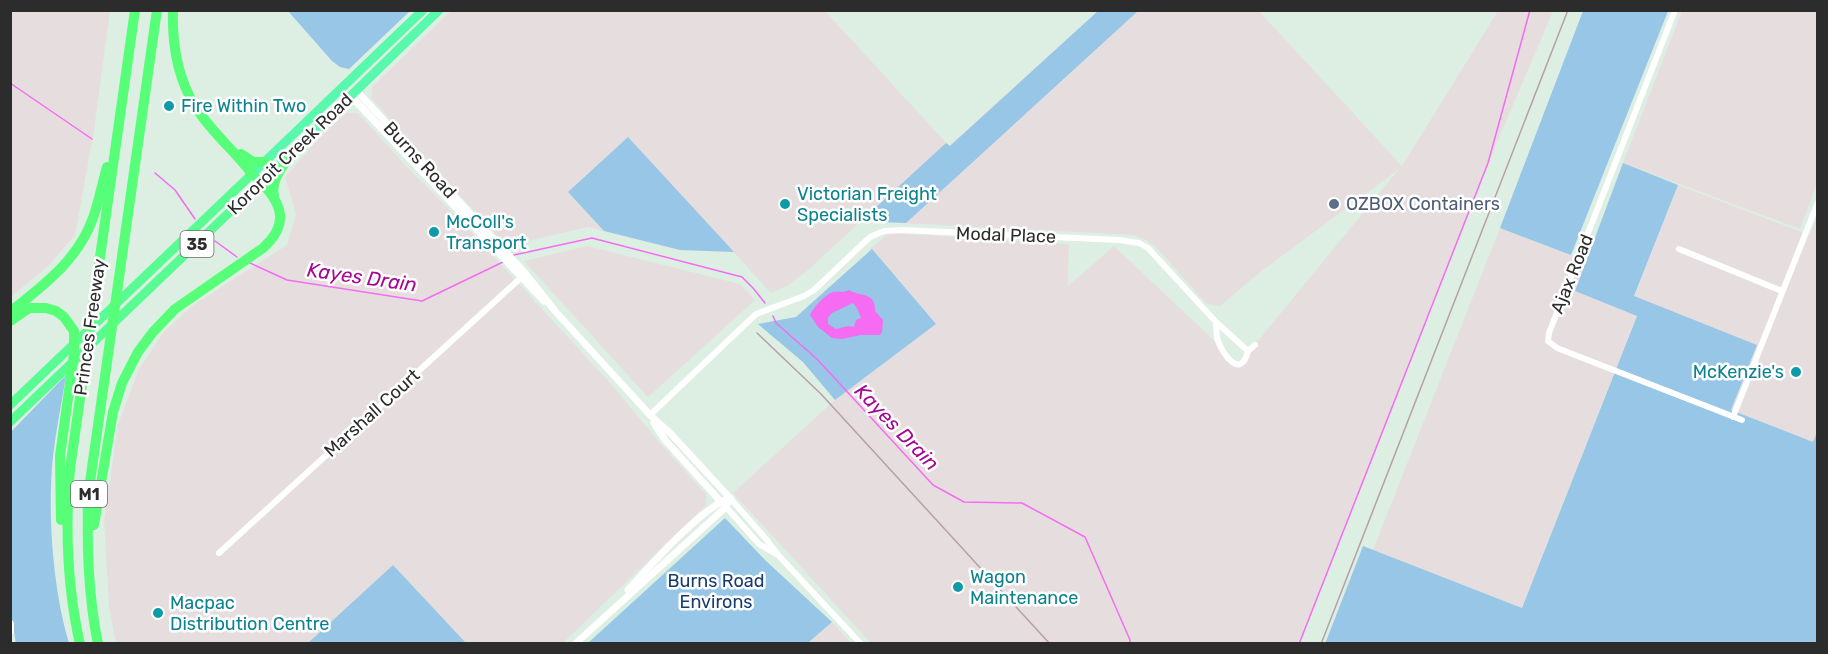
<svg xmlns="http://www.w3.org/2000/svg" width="1828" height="654" viewBox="0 0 1828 654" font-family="Rubik,sans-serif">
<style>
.industrial{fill:#e6dede}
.green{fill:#97c6e7}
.water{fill:#f56bf2;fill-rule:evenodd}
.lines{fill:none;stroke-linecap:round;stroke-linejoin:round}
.stream{stroke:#f56bf2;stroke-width:1.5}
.minor{stroke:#fff;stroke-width:6}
.tertiary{stroke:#fff;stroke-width:7}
.secondary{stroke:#fff;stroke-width:8}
.primary{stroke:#58f8ad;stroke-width:9}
.trunk{stroke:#58fc92;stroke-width:9}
.motorway{stroke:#57ff78;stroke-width:10}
.rail{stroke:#b79fa8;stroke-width:1.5}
.culture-dot{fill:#0f9aa8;stroke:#fff;stroke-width:2}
.service-dot{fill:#5c6f8a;stroke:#fff;stroke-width:2}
.labels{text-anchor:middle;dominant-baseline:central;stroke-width:5;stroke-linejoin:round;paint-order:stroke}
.shield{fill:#fff;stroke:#6b6b6b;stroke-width:1.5}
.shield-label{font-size:16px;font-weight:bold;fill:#2c2c2c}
.culture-label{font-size:18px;fill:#0d838f;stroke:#fff;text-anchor:start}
.street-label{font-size:18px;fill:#2c2c2c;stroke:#fff}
.service-label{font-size:18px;fill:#4e5e75;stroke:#fff;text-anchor:start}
.park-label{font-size:18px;fill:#163d6e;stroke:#fff}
.water-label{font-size:20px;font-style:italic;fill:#a50695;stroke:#fff}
</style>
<rect width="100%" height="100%" fill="#ddeee3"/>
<g class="industrial">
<path d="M 11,10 L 110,11 L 94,130 L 75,235 L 49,265 L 11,297 Z"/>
<path d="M 451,11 L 825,11 L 949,146 L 1098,11 L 1259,11 L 1402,166 L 1498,11 L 1553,11 L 1476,192 L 1299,643 L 871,643 L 733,493 L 835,400 L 936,324 L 869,250 L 889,233 L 1069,244 L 1068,286 L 1114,246 L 1239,364 L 1399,169 L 1259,273 L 1220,306 L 1211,305 L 1204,301 L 1156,247 L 1146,240 L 1134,235 L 861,221 L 807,271 L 787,286 L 771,293 L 628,137 L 568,192 L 604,231 L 588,227 L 506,246 L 371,98 L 372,87 Z"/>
<path d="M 1682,11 L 1817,11 L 1817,184 L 1800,229 L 1623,163 Z"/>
<path d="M 346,113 L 358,113 L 408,168 L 462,222 L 611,384 L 660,443 L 706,494 L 706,505 L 563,643 L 466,643 L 393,565 L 308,643 L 116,644 L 109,606 L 104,521 L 118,424 L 139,369 L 163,333 L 192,306 L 287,245 L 296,214 L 285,177 L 316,142 Z"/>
<path d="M 1678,185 L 1810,235 L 1817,216 L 1818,432 L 1813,442 L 1731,410 L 1757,345 L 1634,297 Z"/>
<path d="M 1500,228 L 1586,261 L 1575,291 L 1637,315 L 1522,608 L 1373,550 Z"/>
<path d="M 587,246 L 740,284 L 755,300 L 648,397 L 524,261 Z"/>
<path d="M 832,622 L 851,643 L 808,644 Z"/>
</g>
<g class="green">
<path d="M 288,11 L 287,11 L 410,11 L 349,69 L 340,67 L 332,61 Z"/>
<path d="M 1098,11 L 1138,11 L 906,223 L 861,221 L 946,143 L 950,146 Z"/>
<path d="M 1583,11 L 1668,11 L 1571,255 L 1500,228 Z"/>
<path d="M 628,137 L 734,252 L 680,250 L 604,231 L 568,192 Z"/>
<path d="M 1623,163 L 1678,185 L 1634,296 L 1757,345 L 1731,410 L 1813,442 L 1817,432 L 1817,643 L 1325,644 L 1363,546 L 1522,608 L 1637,316 L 1575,291 Z"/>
<path d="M 872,249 L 936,324 L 835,400 L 803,362 L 758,324 L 796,317 Z"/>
<path d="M 66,375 C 62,402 56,429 53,456 C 47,513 53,590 69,643 L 16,644 L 10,607 L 10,433 Z"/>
<path d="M 725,518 L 765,560 L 832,622 L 808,643 L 588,643 Z"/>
<path d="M 393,565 L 466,643 L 308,643 Z"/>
</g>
<path class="water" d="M 849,290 C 859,297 876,291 875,311 L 883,320 L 882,332 L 880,335 L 861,335 L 842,339 L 832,338 L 818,327 L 810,315 C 814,307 824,295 833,292 C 839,291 843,293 849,290 ZM 853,303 L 857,308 L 861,318 L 856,320 L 854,327 L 848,326 L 836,329 L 828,324 L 828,318 L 832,313 Z"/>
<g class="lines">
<g class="stream">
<path d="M 10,83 L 92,139"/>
<path d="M 155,173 L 175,190 L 195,219"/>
<path d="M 215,241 L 237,257"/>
<path d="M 514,255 L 592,238 L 742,277 L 753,288 L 765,303"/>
<path d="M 250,263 L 287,280 L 422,301 L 503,262"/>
<path d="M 773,316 L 776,323 L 817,359 L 933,485 L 964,502 L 1022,503 L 1085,537 L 1130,640 L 1130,644"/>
<path d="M 1299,644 L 1488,163 L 1530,10"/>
</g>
<g class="minor">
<path d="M 1675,10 L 1549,333 L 1548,341 L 1557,348 L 1742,420"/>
<path d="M 1679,249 L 1782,291"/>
<path d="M 1248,351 L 1255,345"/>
<path d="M 650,415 L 756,314 L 804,296 L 814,290 L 870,237 L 884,231 L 902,230 L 1119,240 L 1139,243 L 1148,248 L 1216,322 C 1216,328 1216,335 1218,341 C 1223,355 1241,380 1248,351 L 1216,322"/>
<path d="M 1733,417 L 1818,202"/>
<path d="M 730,498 L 766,539 L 779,556 L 861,644"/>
<path d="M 726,507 L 759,544 L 776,554"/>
<path d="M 219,553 L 525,274"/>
</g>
<g class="tertiary">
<path d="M 356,90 L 525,273 L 555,311 L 650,415 L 671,434 L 730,498"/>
<path d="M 350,95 L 544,301"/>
<path d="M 654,423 L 665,440 L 722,503"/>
<path d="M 628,590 C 648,568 703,506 730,498"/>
<path d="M 575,644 L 726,507 L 730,498"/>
</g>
<path class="secondary" d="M 10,624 L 10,631"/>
<g class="primary">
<path d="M 291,154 L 439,10"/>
<path d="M 252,174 L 423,10"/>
<path d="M 261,182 L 281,163"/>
</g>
<path class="trunk" d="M 10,405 L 252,174 L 261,182 L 10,422"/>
<g class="motorway">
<path d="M 173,10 C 172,44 177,77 195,106 C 210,131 234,150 252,174"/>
<path d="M 241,154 L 253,162 L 265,162"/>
<path d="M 274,196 C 270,179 285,163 295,150"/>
<path d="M 10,312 C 44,285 78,260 93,218 C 99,201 102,184 107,167"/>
<path d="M 10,321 L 29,308 L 46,308 L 56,311 L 64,317 L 74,331 L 74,354 L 60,456 L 61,520"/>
<path d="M 94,525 L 113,412 L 122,383 L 138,352 L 153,332 L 175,309 L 263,248 C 289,225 283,205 261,182"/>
<path d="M 80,644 C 67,586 65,528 70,469 L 135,10"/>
<path d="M 98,644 C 88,595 87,546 88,496 L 157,10"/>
</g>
<g class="rail">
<path d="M 757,333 L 821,394 L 1050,644"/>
<path d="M 1321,644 L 1568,10"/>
</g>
</g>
<g class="culture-dot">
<circle cx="169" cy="106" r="6"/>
<circle cx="785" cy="204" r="6"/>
<circle cx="434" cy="232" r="6"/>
<circle cx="1796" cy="372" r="6"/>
<circle cx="958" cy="587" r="6"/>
<circle cx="158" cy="613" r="6"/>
</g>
<circle class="service-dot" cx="1334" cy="204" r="6"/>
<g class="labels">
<g class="shield">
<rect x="180.5" y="231" width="33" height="26" rx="4.5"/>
<rect x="71" y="481" width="36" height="26" rx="4.5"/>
</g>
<g class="shield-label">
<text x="197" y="244">35</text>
<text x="89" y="494">M1</text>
</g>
<g class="culture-label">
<text x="181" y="106">Fire Within Two</text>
<text x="797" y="194">Victorian Freight<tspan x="797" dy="21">Specialists</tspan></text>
<text x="446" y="222">McColl's<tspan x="446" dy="21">Transport</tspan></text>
<text x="1784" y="372" text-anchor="end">McKenzie's</text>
<text x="970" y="577">Wagon<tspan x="970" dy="21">Maintenance</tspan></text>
<text x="170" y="603">Macpac<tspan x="170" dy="21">Distribution Centre</tspan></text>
</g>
<g class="street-label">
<text transform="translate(290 154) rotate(-44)">Kororoit Creek Road</text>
<text transform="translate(420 160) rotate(47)">Burns Road</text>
<text transform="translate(1006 235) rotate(2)">Modal Place</text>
<text transform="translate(1572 274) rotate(-68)">Ajax Road</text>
<text transform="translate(90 327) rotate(-82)">Princes Freeway</text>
<text transform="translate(372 413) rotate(-42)">Marshall Court</text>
</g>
<g class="service-label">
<text x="1346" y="204">OZBOX Containers</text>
</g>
<g class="park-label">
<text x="716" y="581">Burns Road<tspan x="716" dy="21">Environs</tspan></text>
</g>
<g class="water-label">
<text transform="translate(362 277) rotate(8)">Kayes Drain</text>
<text transform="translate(897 427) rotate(46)">Kayes Drain</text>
</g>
</g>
<rect width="1828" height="654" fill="none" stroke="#2c2c2c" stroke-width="24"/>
</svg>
